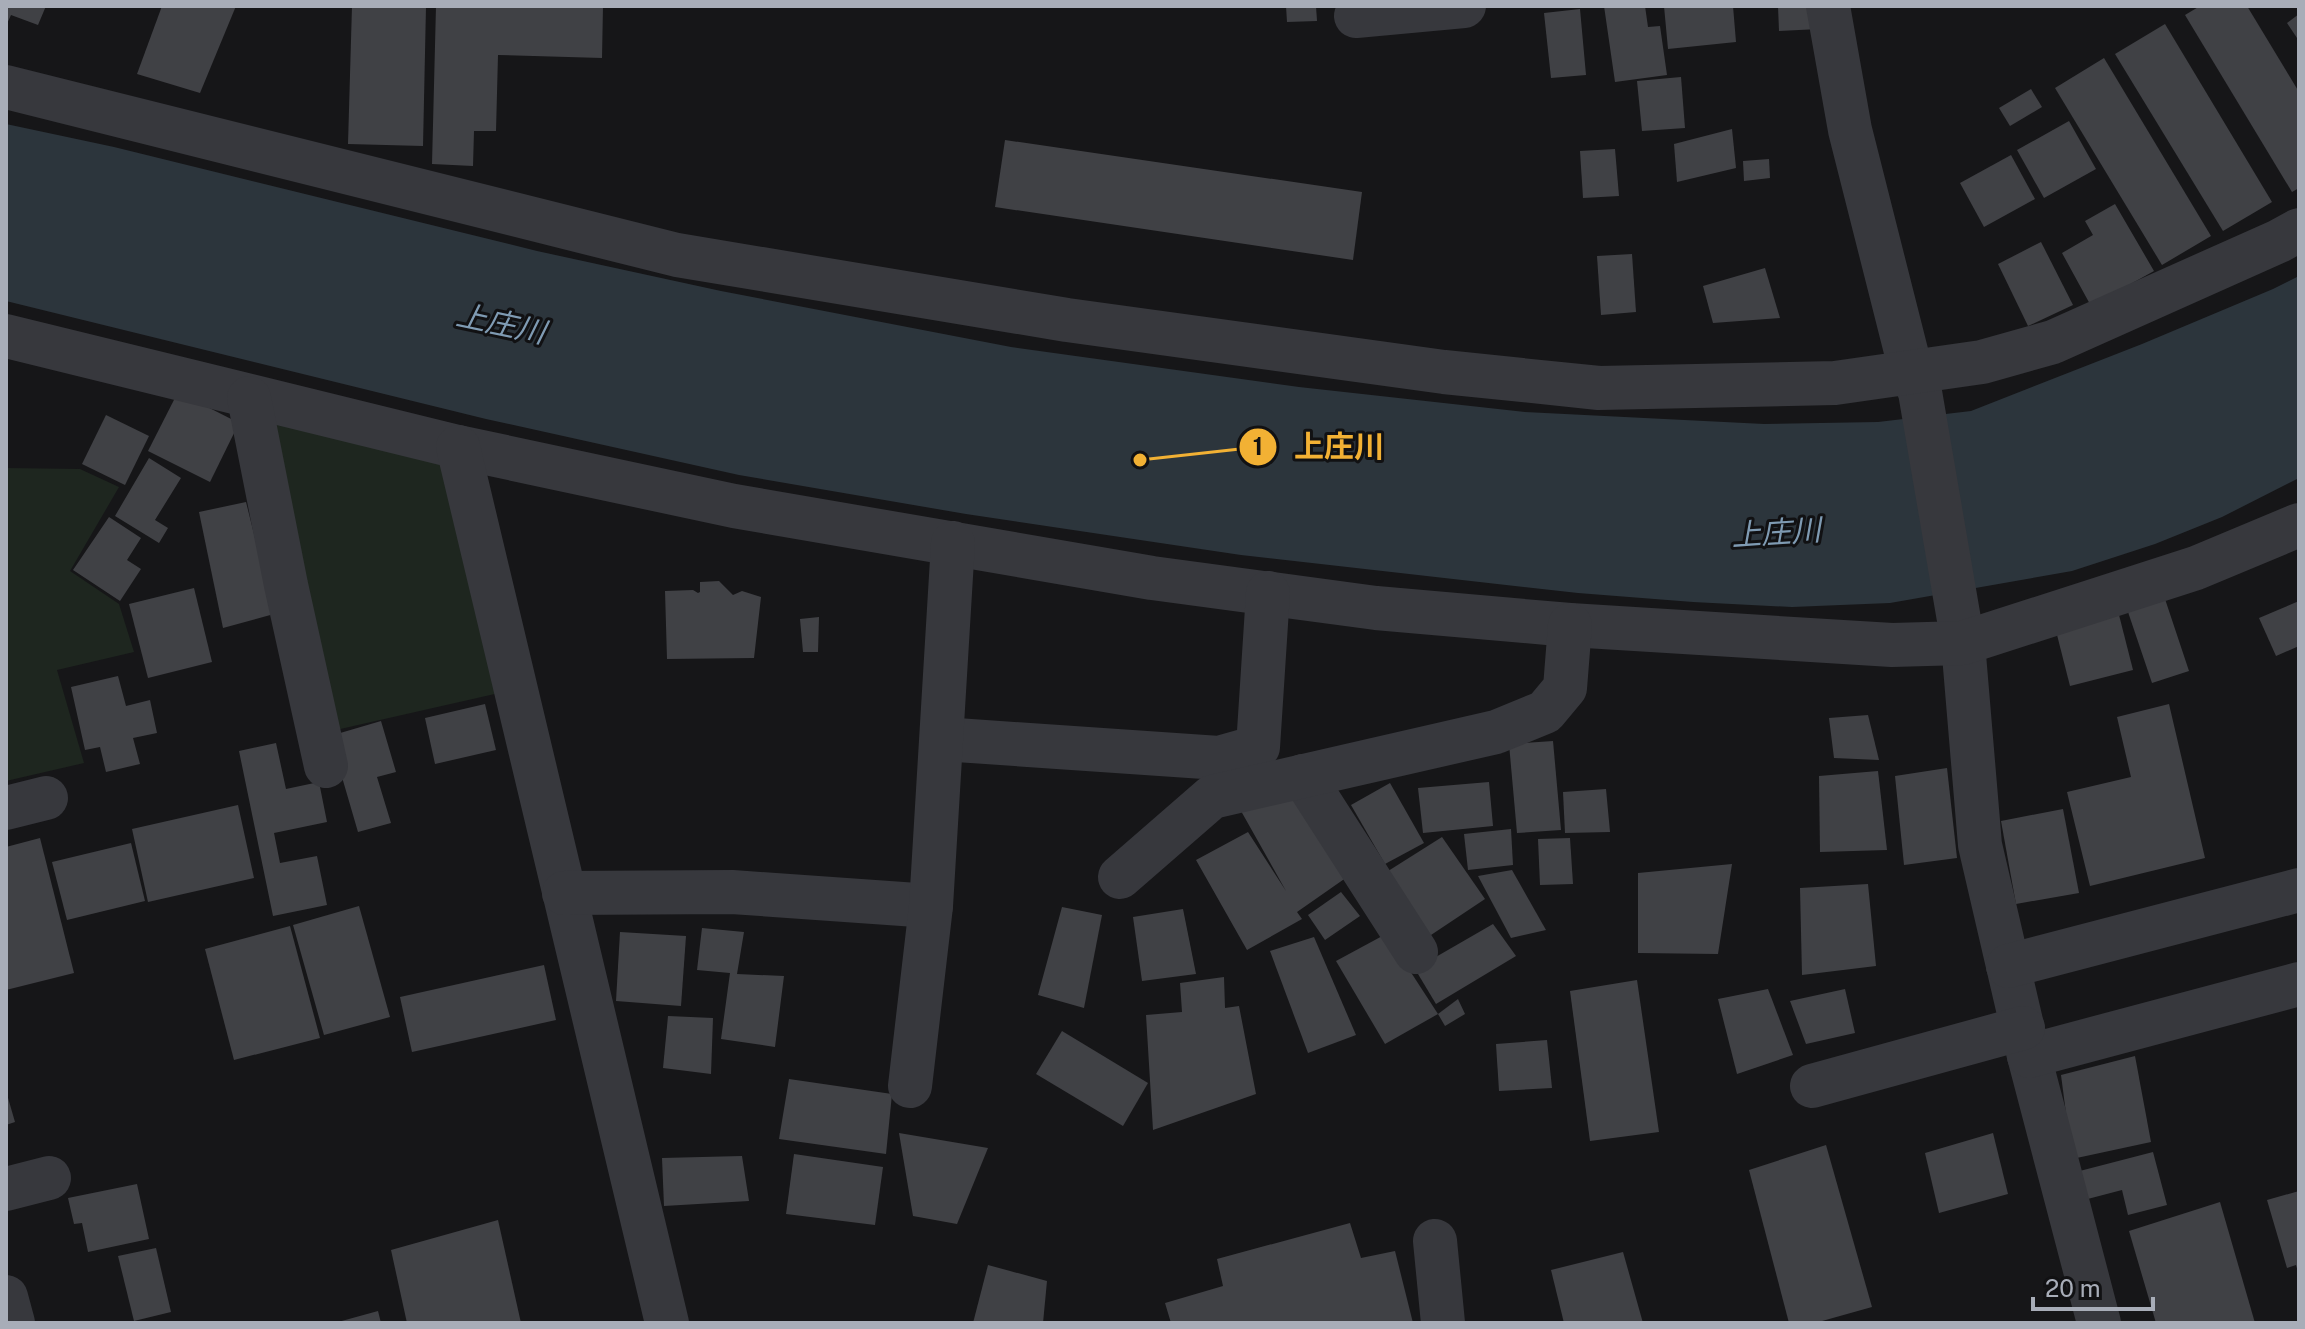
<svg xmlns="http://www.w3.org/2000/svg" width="2305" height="1329" viewBox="0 0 2305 1329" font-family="'Public Sans','Noto Sans JP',sans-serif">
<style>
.green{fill:#1e261f}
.water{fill:#2c353c}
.building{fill:#404145}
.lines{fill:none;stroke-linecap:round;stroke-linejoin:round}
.street{stroke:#37383d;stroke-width:44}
.labels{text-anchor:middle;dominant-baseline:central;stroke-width:6;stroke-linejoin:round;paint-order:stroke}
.water-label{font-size:30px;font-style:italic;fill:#7f9bb3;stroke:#111113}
.leader{fill:none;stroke:#f2b134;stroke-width:3}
.callout-dot{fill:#f2b134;stroke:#111113;stroke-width:3}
.mark-label{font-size:24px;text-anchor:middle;font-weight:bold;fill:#111}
.callout-label{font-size:30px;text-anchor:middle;font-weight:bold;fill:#f2b134;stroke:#111113;stroke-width:6;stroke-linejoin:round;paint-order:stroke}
</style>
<rect width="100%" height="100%" fill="#161618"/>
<g class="green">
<path d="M 256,406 L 452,451 L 508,691 L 327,732 Z"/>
<path d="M 6,468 L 80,469 L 119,487 L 70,571 L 119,604 L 134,652 L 57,670 L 84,763 L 6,781 Z"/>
</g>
<path class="water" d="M 6,124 L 114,147 L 537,251 L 721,291 L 1011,347 L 1299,387 L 1525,412 L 1764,424 L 1878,422 L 1971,411 L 2142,344 L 2273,289 L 2299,276 L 2299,478 L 2222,517 L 2155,544 L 2072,571 L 1890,603 L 1792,607 L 1693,602 L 1578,593 L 1241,555 L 966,514 L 739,475 L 486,419 L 6,301 Z"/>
<g class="building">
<path d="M 6,6 L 46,6 L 38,25 L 11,15 L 6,26 Z"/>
<path d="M 162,6 L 236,6 L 200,93 L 137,74 Z"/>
<path d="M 352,6 L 426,6 L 423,146 L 348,144 Z"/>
<path d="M 436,6 L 603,6 L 602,58 L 498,55 L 496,131 L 474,131 L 473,166 L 432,164 Z"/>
<path d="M 1286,6 L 1316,6 L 1317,21 L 1287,22 Z"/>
<path d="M 1604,6 L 1645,6 L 1648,27 L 1660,26 L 1667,75 L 1615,82 Z"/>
<path d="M 1664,6 L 1733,6 L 1736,42 L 1668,49 Z"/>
<path d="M 1778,6 L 1818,6 L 1819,29 L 1779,31 Z"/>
<path d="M 2200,6 L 2247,6 L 2299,92 L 2299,188 L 2292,192 L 2185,15 Z"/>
<path d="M 1580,9 L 1586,75 L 1551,78 L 1544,13 Z"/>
<path d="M 2299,14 L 2299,41 L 2287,23 Z"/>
<path d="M 2165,24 L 2272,202 L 2223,231 L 2115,54 Z"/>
<path d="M 2104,58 L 2211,236 L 2162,265 L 2055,88 Z"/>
<path d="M 1681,77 L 1685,128 L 1642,131 L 1637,81 Z"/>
<path d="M 2031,89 L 2042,107 L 2010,126 L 1999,108 Z"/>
<path d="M 2069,121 L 2096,169 L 2044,198 L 2017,150 Z"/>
<path d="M 1732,129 L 1736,168 L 1677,182 L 1674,144 Z"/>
<path d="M 1005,140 L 1362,192 L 1353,260 L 995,207 Z"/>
<path d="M 1615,149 L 1619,196 L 1583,198 L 1580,151 Z"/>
<path d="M 2011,155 L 2035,199 L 1984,227 L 1960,183 Z"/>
<path d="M 1769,159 L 1770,178 L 1744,181 L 1743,161 Z"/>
<path d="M 2115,204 L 2154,271 L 2091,306 L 2062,253 L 2093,235 L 2085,221 Z"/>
<path d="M 2041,242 L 2073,305 L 2028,326 L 1998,264 Z"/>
<path d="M 1632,254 L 1636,312 L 1601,315 L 1597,256 Z"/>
<path d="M 1765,268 L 1780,318 L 1713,323 L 1703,286 Z"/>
<path d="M 178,392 L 239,423 L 210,482 L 148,451 Z"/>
<path d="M 106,415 L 149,436 L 125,485 L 82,464 Z"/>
<path d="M 149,458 L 181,478 L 155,520 L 168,528 L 159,543 L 115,516 Z"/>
<path d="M 246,502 L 274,614 L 223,628 L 199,512 Z"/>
<path d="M 109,517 L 141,538 L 127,560 L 141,569 L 120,601 L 73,570 Z"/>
<path d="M 719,581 L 733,595 L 742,591 L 761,597 L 754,658 L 667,659 L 665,591 L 693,590 L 698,593 L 700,592 L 700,582 Z"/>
<path d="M 194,588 L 212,662 L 148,678 L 129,604 Z"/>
<path d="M 2164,596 L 2189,671 L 2152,683 L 2127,609 Z"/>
<path d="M 2299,601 L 2299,646 L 2276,656 L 2259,618 Z"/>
<path d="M 2118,611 L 2133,670 L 2070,686 L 2055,627 Z"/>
<path d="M 819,617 L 818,652 L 803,652 L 800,619 Z"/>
<path d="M 118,676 L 126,706 L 150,700 L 157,733 L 133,738 L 140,764 L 106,772 L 100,747 L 85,750 L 71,687 Z"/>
<path d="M 485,704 L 496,750 L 435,764 L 425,718 Z"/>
<path d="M 2169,704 L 2205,858 L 2090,886 L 2067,792 L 2131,777 L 2117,717 Z"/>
<path d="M 1868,715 L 1879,760 L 1834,758 L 1829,718 Z"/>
<path d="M 381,721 L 396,772 L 377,777 L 391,823 L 358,832 L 330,736 Z"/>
<path d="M 1553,741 L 1561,830 L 1517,833 L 1509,744 Z"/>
<path d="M 276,743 L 286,789 L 319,782 L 327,822 L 274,833 L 280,863 L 317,856 L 327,905 L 273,916 L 239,751 Z"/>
<path d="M 1947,768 L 1957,858 L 1904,865 L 1895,776 Z"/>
<path d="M 1878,771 L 1887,850 L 1820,852 L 1819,776 Z"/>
<path d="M 1489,782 L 1493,826 L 1423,833 L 1418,788 Z"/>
<path d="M 1390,783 L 1424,843 L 1385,864 L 1351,805 Z"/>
<path d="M 1291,786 L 1350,875 L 1297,912 L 1302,919 L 1247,950 L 1196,860 L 1248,832 L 1286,891 L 1241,811 Z"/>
<path d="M 1606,789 L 1610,832 L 1565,833 L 1563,792 Z"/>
<path d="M 238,805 L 254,878 L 148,902 L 132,829 Z"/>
<path d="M 2063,809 L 2079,893 L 2016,904 L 2001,821 Z"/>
<path d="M 1511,829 L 1513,865 L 1468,870 L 1464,834 Z"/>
<path d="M 1442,837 L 1485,899 L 1428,937 L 1385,873 Z"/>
<path d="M 40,838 L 74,973 L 6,990 L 6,847 Z"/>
<path d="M 1570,838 L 1573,884 L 1540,885 L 1538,839 Z"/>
<path d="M 131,843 L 145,901 L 67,920 L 52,862 Z"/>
<path d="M 1732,864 L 1718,954 L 1638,953 L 1638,873 Z"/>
<path d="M 1512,870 L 1546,930 L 1511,938 L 1478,876 Z"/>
<path d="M 1868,884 L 1876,966 L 1802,975 L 1800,888 Z"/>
<path d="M 1341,892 L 1360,916 L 1325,940 L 1308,915 Z"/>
<path d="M 359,906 L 390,1017 L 324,1035 L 293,925 Z"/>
<path d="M 1062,907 L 1102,915 L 1084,1008 L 1038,995 Z"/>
<path d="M 1183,909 L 1196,974 L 1142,981 L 1133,917 Z"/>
<path d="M 1493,924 L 1516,956 L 1436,1004 L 1415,969 Z"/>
<path d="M 290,926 L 320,1038 L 234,1060 L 205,949 Z"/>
<path d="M 702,928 L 744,932 L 737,974 L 784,976 L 775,1047 L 721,1039 L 730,973 L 697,970 Z"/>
<path d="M 620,932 L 686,936 L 681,1006 L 616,1001 Z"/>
<path d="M 1386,934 L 1438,1014 L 1385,1044 L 1336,961 Z"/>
<path d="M 1314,937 L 1356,1035 L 1308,1053 L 1270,951 Z"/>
<path d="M 544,965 L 556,1020 L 412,1052 L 400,997 Z"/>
<path d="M 1224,977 L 1225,1008 L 1239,1006 L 1256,1094 L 1153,1130 L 1146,1015 L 1182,1012 L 1180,983 Z"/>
<path d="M 1637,980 L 1659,1132 L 1590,1141 L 1570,991 Z"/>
<path d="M 1768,989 L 1793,1055 L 1737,1074 L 1718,999 Z"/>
<path d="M 1845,989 L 1855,1033 L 1806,1044 L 1790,1001 Z"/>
<path d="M 1458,999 L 1465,1014 L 1445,1026 L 1438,1014 Z"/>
<path d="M 668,1016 L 713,1018 L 711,1074 L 663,1068 Z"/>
<path d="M 1062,1031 L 1148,1083 L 1123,1126 L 1036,1074 Z"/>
<path d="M 1547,1040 L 1552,1088 L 1499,1091 L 1496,1044 Z"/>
<path d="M 2135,1056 L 2151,1142 L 2072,1159 L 2061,1075 Z"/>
<path d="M 789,1079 L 892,1094 L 886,1154 L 779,1139 Z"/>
<path d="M 6,1091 L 15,1122 L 6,1125 Z"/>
<path d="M 899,1133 L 988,1148 L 957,1224 L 913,1216 Z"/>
<path d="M 1993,1133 L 2008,1194 L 1939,1213 L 1925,1153 Z"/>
<path d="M 1826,1145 L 1872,1307 L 1815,1323 L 1789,1323 L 1749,1170 Z"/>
<path d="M 2153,1152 L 2167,1205 L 2128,1215 L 2122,1190 L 2080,1201 L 2072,1173 Z"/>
<path d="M 794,1154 L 883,1167 L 875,1225 L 786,1214 Z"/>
<path d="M 742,1156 L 749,1201 L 664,1206 L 662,1158 Z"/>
<path d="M 137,1184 L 149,1239 L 88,1252 L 82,1223 L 74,1224 L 68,1198 Z"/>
<path d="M 2299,1191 L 2299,1272 L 2298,1272 L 2296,1265 L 2287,1268 L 2267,1200 Z"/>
<path d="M 2220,1202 L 2255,1323 L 2156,1323 L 2129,1231 Z"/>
<path d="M 498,1220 L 521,1323 L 407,1323 L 391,1250 Z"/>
<path d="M 1350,1223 L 1361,1258 L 1395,1251 L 1413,1323 L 1171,1323 L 1165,1303 L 1223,1286 L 1217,1259 Z"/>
<path d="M 156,1248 L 171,1312 L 134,1321 L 118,1256 Z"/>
<path d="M 1623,1252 L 1643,1323 L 1564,1323 L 1551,1270 Z"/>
<path d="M 988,1265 L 1047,1281 L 1043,1323 L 973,1323 Z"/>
<path d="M 378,1311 L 381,1323 L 338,1323 L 338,1322 Z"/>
</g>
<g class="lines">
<g class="street">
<path d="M 1828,6 L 1850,130 L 1911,371 L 1920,392 L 1963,643 L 1980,845 L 2029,1056 L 2099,1323"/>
<path d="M 1356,16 L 1464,6"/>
<path d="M 6,87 L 677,255 L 1067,320 L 1444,372 L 1599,388 L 1835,383 L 1982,362 L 2053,342 L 2279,241 L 2299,230"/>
<path d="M 6,336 L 458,447 L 734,506 L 1152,578 L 1376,608 L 1570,625 L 1892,645 L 1963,643 L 2196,568 L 2299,525"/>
<path d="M 249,398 L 286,585 L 326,766"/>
<path d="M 458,447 L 667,1323"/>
<path d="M 942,739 L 1219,758 L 1258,747 L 1268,593"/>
<path d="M 1303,776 L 1416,952"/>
<path d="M 6,808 L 46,798"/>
<path d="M 1120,877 L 1212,797 L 1496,732 L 1545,712 L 1565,688 L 1570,625"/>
<path d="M 564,893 L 732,892 L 931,906"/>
<path d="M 2008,966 L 2299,890"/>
<path d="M 2029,1056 L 2299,984"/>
<path d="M 910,1086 L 931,906 L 953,543"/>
<path d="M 1812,1086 L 2023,1028"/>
<path d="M 6,1189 L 49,1178"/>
<path d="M 1435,1241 L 1443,1323"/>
<path d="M 6,1297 L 13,1323"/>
</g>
</g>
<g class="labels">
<g class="water-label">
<text transform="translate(501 323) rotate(12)">上庄川</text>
<text transform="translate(1776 532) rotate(-4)">上庄川</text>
</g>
</g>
<path class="leader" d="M1140 460L1258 447"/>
<g class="callout-dot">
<circle cx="1140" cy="460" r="8"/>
<circle cx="1258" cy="447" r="20"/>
</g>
<g class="mark-label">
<text x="1258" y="455">1</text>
</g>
<g class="callout-label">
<text x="1339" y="457">上庄川</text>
</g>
<rect width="2305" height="1329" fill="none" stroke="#a8adb8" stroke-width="16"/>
<path d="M2033 1297v12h120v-12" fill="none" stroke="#a8adb8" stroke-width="4"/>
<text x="2045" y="1297" font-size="24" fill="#a8adb8" stroke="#111113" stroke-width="6" paint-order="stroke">20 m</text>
</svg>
